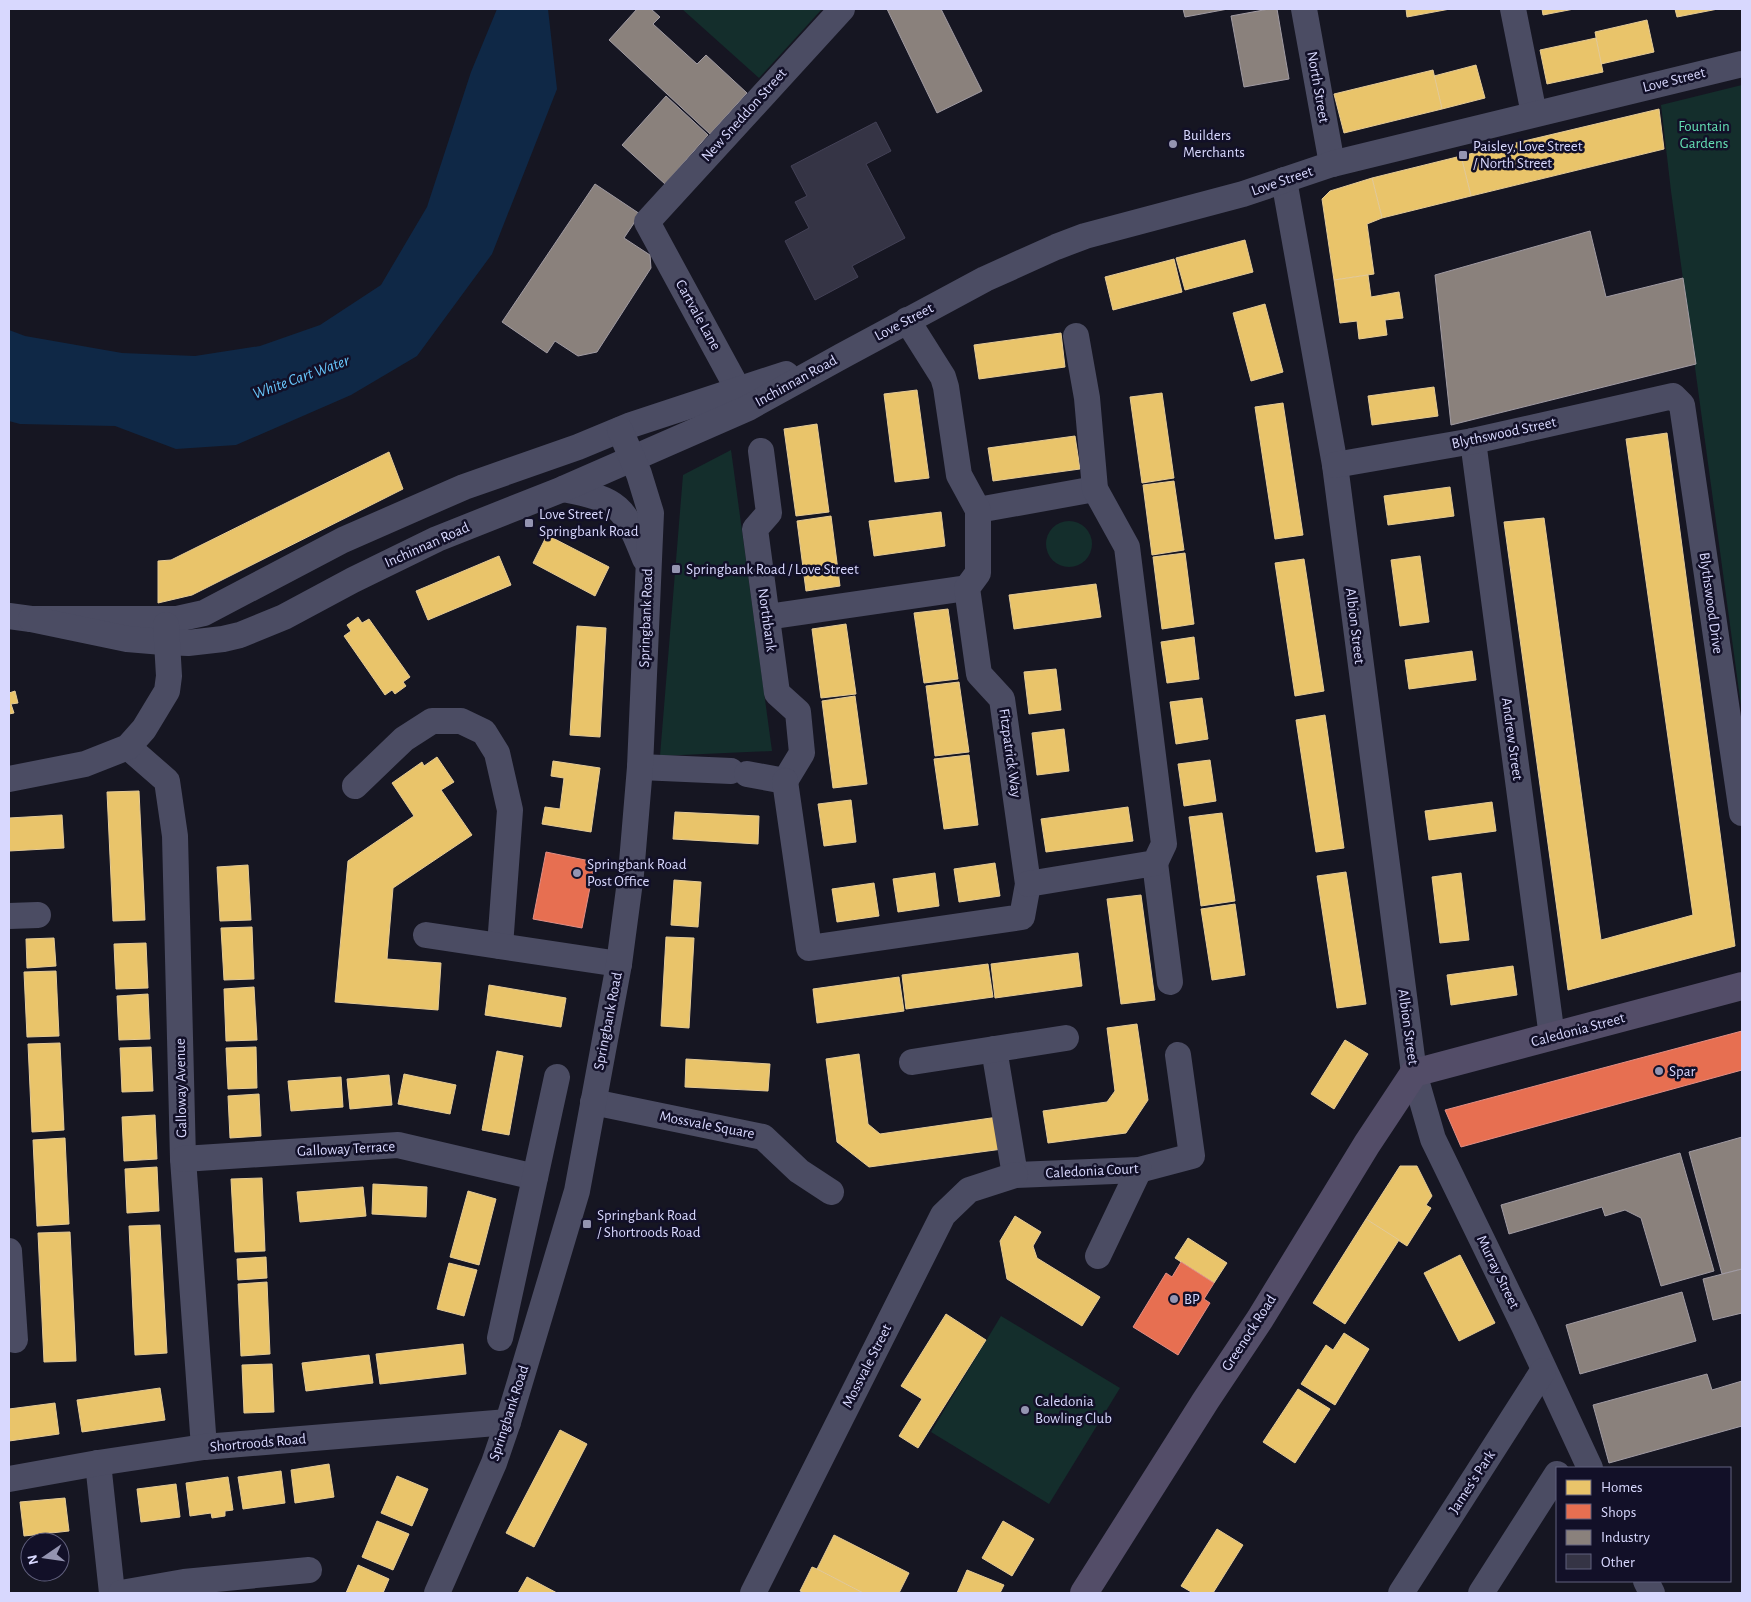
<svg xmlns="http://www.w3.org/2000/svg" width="1751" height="1602" viewBox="0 0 1751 1602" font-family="'Alegreya Sans',sans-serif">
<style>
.green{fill:#142e2c}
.water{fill:#0f2846}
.homes{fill:#e9c46a;stroke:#e4ca96}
.shops{fill:#e76f51;stroke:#e28e85}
.industry{fill:#8a817c;stroke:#a19ba3}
.building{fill:#353445;stroke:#434156}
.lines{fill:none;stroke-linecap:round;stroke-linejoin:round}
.minor{stroke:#4b4c63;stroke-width:26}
.major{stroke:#534d68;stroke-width:28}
.poi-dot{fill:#9494b1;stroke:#121028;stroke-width:2}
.labels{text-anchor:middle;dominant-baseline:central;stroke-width:5;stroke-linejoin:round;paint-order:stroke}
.street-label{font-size:15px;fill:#d8d8fe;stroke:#121028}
.park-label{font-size:15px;fill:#64deb3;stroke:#121028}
.poi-label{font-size:15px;fill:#d8d8fe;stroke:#121028;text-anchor:start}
.water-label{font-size:16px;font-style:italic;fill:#68c7fc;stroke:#121028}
</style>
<rect width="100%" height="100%" fill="#161622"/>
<g class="green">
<path d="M 682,9 L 822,9 L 759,78 Z"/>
<path d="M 1742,85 L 1742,713 L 1671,191 L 1661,105 Z"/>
<path d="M 731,450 L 772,751 L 660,756 L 683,475 Z"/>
<circle cx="1069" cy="544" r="23"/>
<path d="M 1001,1316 L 1120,1388 L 1049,1504 L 931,1432 Z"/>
</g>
<path class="water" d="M 497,9 L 548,9 L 557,89 L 492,254 L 417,356 L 351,395 L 236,445 L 176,449 L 115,426 L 20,424 L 9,421 L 9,330 L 25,336 L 122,353 L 195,356 L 260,346 L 320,325 L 381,285 L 427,207 L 471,72 Z"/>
<g class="homes">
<path d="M 1406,9 L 1450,9 L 1407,17 Z"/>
<path d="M 1542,9 L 1574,9 L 1543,15 Z"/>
<path d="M 1675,9 L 1718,9 L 1677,17 Z"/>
<path d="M 1647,20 L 1654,52 L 1601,64 L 1595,32 Z"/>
<path d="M 1596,38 L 1603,72 L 1547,84 L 1540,50 Z"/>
<path d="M 1476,65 L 1485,98 L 1442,109 L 1434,76 Z"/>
<path d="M 1433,70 L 1442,109 L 1344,133 L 1334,94 Z"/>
<path d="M 1659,109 L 1664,149 L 1471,196 L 1461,156 Z"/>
<path d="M 1461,156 L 1471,196 L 1382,218 L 1372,178 Z"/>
<path d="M 1372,178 L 1382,218 L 1367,224 L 1374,274 L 1334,280 L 1322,199 L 1330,191 Z"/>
<path d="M 1245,240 L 1253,272 L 1185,290 L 1176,258 Z"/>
<path d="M 1174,259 L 1182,292 L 1113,310 L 1105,277 Z"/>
<path d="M 1368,275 L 1371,297 L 1399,292 L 1403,318 L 1385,320 L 1387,335 L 1359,339 L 1357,321 L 1340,323 L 1334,280 Z"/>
<path d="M 1265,304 L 1283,372 L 1251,381 L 1233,313 Z"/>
<path d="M 1061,333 L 1065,367 L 979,379 L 974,345 Z"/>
<path d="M 1434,387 L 1438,416 L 1372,425 L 1368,396 Z"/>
<path d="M 917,390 L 929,478 L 895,482 L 884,394 Z"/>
<path d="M 1162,393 L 1174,478 L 1142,483 L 1130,397 Z"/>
<path d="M 1283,403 L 1303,535 L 1275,539 L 1255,407 Z"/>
<path d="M 817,424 L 829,512 L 796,516 L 784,429 Z"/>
<path d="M 1667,433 L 1735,946 L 1568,990 L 1504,522 L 1544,518 L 1601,940 L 1693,915 L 1626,439 Z"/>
<path d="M 1075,436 L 1080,469 L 993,481 L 988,448 Z"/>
<path d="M 389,452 L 403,489 L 192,595 L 158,603 L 158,561 L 171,560 Z"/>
<path d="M 1174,481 L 1184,550 L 1152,555 L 1143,485 Z"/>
<path d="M 1450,487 L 1454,516 L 1388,525 L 1384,496 Z"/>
<path d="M 941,512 L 945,546 L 874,556 L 869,521 Z"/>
<path d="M 831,516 L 840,586 L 806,591 L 797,521 Z"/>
<path d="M 547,535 L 609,567 L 595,596 L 533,563 Z"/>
<path d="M 1185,553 L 1194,624 L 1162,629 L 1153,557 Z"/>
<path d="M 499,556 L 511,585 L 428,620 L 416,591 Z"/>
<path d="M 1420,556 L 1429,622 L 1400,626 L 1391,560 Z"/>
<path d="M 1304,559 L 1324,691 L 1295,696 L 1275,563 Z"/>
<path d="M 1096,584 L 1101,617 L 1014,629 L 1009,595 Z"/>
<path d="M 948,609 L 958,679 L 924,683 L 914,613 Z"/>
<path d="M 358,617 L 362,623 L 369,619 L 410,677 L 403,682 L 406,686 L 395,694 L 392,690 L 385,695 L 344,636 L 351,631 L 347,625 Z"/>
<path d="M 846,624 L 856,694 L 821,698 L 812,629 Z"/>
<path d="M 577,626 L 606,628 L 600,737 L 570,735 Z"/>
<path d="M 1194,637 L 1199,679 L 1167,683 L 1161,642 Z"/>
<path d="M 1472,651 L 1476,680 L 1409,689 L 1405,660 Z"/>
<path d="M 1056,669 L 1061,710 L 1029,714 L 1024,672 Z"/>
<path d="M 959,682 L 969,752 L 935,756 L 926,686 Z"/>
<path d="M 15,691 L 18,703 L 11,704 L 14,713 L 9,714 L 9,693 Z"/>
<path d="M 855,696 L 867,784 L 833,788 L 822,701 Z"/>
<path d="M 1202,698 L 1208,739 L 1176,744 L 1170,702 Z"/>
<path d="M 1325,715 L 1344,848 L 1316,852 L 1296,720 Z"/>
<path d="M 1064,729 L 1069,771 L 1037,775 L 1032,733 Z"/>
<path d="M 969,755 L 978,825 L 944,829 L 934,759 Z"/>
<path d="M 437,757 L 454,782 L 441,790 L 472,835 L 393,888 L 387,959 L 441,963 L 438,1010 L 335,1002 L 348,861 L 414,816 L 392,783 L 422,762 L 424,766 Z"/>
<path d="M 1210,760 L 1216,801 L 1184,806 L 1178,764 Z"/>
<path d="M 553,761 L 600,768 L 591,832 L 542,824 L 545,807 L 560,809 L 564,778 L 551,776 Z"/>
<path d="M 139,791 L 145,920 L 113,921 L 107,792 Z"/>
<path d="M 851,800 L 856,842 L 824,846 L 818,804 Z"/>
<path d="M 1492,802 L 1496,831 L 1429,840 L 1425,811 Z"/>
<path d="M 1128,807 L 1133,841 L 1046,852 L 1041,819 Z"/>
<path d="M 675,812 L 759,816 L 758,844 L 673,839 Z"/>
<path d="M 1222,813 L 1235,901 L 1201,906 L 1189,817 Z"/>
<path d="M 62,815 L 64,848 L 9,851 L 9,818 Z"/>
<path d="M 995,863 L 1000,896 L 959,902 L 954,869 Z"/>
<path d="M 248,865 L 251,920 L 220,921 L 217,867 Z"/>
<path d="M 1346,872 L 1366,1004 L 1337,1008 L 1317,876 Z"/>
<path d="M 935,873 L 939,906 L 898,912 L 893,879 Z"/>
<path d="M 1461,873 L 1469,940 L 1440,943 L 1432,877 Z"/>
<path d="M 674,880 L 701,882 L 698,927 L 671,925 Z"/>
<path d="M 874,883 L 879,916 L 837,922 L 832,889 Z"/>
<path d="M 1141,895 L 1155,1000 L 1121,1004 L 1107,899 Z"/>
<path d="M 1235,904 L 1245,975 L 1212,980 L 1201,909 Z"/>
<path d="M 252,927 L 254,979 L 224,980 L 221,928 Z"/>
<path d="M 666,937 L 694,938 L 689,1028 L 661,1026 Z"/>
<path d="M 54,938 L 56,966 L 27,968 L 26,939 Z"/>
<path d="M 146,943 L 148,988 L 116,989 L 114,944 Z"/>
<path d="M 1078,953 L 1082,986 L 995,998 L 991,964 Z"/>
<path d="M 988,964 L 993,997 L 906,1009 L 902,975 Z"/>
<path d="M 1513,966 L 1517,995 L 1451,1005 L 1447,975 Z"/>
<path d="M 56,971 L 59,1036 L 27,1037 L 24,972 Z"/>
<path d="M 899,977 L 904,1011 L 817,1023 L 813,989 Z"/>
<path d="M 489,985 L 566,998 L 561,1027 L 485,1015 Z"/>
<path d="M 254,987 L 257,1040 L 226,1041 L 224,989 Z"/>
<path d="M 148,994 L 150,1039 L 119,1040 L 117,996 Z"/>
<path d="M 1137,1024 L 1148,1100 L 1126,1133 L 1048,1143 L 1043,1111 L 1107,1102 L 1115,1091 L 1107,1028 Z"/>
<path d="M 1345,1040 L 1368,1054 L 1334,1109 L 1311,1094 Z"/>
<path d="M 60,1043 L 64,1130 L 32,1132 L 28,1044 Z"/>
<path d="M 151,1047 L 153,1091 L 122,1092 L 120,1048 Z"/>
<path d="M 256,1047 L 257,1088 L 228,1089 L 226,1048 Z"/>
<path d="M 497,1051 L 523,1056 L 509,1135 L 482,1130 Z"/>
<path d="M 859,1054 L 868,1124 L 880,1134 L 1005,1116 L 1010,1148 L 869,1167 L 837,1142 L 826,1059 Z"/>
<path d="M 686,1059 L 770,1064 L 768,1091 L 685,1087 Z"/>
<path d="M 404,1074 L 456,1085 L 450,1114 L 398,1104 Z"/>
<path d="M 389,1075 L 392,1105 L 350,1109 L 347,1079 Z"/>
<path d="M 341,1077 L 343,1107 L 291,1111 L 288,1081 Z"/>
<path d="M 259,1094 L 261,1136 L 230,1138 L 228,1096 Z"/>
<path d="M 155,1115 L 157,1159 L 124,1161 L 122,1117 Z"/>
<path d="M 65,1138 L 69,1224 L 37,1226 L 33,1140 Z"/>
<path d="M 1400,1166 L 1417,1166 L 1432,1196 L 1426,1205 L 1431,1208 L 1407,1246 L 1366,1219 Z"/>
<path d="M 157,1167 L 159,1211 L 127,1213 L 125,1169 Z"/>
<path d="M 262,1178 L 265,1251 L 235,1252 L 231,1179 Z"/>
<path d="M 373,1184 L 427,1187 L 426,1217 L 372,1214 Z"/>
<path d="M 363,1187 L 366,1216 L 300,1222 L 297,1192 Z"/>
<path d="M 468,1191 L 496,1199 L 479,1265 L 450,1257 Z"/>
<path d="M 1015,1216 L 1041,1232 L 1033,1246 L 1037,1258 L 1100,1297 L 1082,1326 L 1007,1279 L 1000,1241 Z"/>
<path d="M 1366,1219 L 1399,1240 L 1345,1324 L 1313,1303 Z"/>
<path d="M 160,1225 L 167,1353 L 135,1355 L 129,1226 Z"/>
<path d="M 70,1232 L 76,1361 L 44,1362 L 38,1233 Z"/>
<path d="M 1188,1238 L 1227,1263 L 1214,1283 L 1175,1258 Z"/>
<path d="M 1460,1255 L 1495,1323 L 1459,1341 L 1424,1273 Z"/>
<path d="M 266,1257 L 267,1278 L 238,1280 L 237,1259 Z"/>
<path d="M 449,1263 L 477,1270 L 464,1316 L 437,1309 Z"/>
<path d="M 267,1282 L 270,1354 L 241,1356 L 238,1284 Z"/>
<path d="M 946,1314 L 986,1340 L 918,1448 L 899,1436 L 922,1399 L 901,1386 Z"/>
<path d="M 1344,1333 L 1369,1349 L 1335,1405 L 1301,1384 L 1326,1345 L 1333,1350 Z"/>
<path d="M 463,1344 L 466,1374 L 380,1384 L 376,1354 Z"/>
<path d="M 369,1355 L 373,1383 L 306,1391 L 302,1363 Z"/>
<path d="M 272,1364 L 274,1412 L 244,1413 L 242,1365 Z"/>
<path d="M 160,1388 L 165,1420 L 82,1432 L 77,1400 Z"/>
<path d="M 1298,1389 L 1330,1409 L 1295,1463 L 1263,1442 Z"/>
<path d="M 55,1403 L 59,1434 L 9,1441 L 9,1409 Z"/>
<path d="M 560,1430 L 587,1444 L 534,1547 L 506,1533 Z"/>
<path d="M 329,1464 L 334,1497 L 295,1503 L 291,1470 Z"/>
<path d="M 281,1471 L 285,1503 L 243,1509 L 238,1477 Z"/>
<path d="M 397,1476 L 428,1489 L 412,1526 L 381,1513 Z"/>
<path d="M 228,1477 L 233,1510 L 225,1511 L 225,1516 L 212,1518 L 211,1513 L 190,1516 L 186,1483 Z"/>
<path d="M 176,1484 L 180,1517 L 141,1522 L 137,1489 Z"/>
<path d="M 65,1498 L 69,1531 L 24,1536 L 20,1502 Z"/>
<path d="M 377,1521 L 409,1534 L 393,1570 L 362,1557 Z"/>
<path d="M 1003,1521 L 1034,1539 L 1012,1576 L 982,1558 Z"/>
<path d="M 1217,1529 L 1243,1545 L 1213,1593 L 1193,1593 L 1181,1586 Z"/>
<path d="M 834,1535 L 909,1573 L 899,1593 L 863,1593 L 817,1569 Z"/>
<path d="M 358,1565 L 389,1579 L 383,1593 L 346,1593 Z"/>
<path d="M 812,1567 L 817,1569 L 863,1593 L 805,1593 L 800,1591 Z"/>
<path d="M 967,1570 L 1004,1585 L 1000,1593 L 957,1593 Z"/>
<path d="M 527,1577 L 557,1593 L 518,1593 Z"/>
</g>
<g class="shops">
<path d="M 546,852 L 595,862 L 582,928 L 533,919 Z"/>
<path d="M 1742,1031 L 1742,1070 L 1461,1147 L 1445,1110 Z"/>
<path d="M 1181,1262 L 1214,1283 L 1204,1299 L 1210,1303 L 1178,1355 L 1133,1327 L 1166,1273 L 1172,1277 Z"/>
</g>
<g class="industry">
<path d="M 637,9 L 651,9 L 660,17 L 653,24 L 697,64 L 706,55 L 747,93 L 710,134 L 609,40 Z"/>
<path d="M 887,9 L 941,9 L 982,91 L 937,113 Z"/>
<path d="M 1183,9 L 1228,9 L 1185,17 Z"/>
<path d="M 1269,9 L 1277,9 L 1289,79 L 1244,87 L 1231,16 Z"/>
<path d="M 666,96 L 708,135 L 665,184 L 622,145 Z"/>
<path d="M 595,184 L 640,214 L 624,238 L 650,255 L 651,268 L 597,352 L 578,356 L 555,341 L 547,353 L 502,322 Z"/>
<path d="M 1590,231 L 1606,297 L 1683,278 L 1696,364 L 1451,425 L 1435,275 Z"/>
<path d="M 1742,1137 L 1742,1269 L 1722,1274 L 1689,1152 Z"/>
<path d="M 1680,1153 L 1714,1271 L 1661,1286 L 1641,1218 L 1625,1210 L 1605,1216 L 1602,1207 L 1509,1234 L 1501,1205 Z"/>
<path d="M 1742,1269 L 1742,1313 L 1713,1320 L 1703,1279 Z"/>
<path d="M 1682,1292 L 1696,1341 L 1580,1374 L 1566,1325 Z"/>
<path d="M 1707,1374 L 1712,1390 L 1742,1381 L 1742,1426 L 1609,1463 L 1593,1405 Z"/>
</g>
<path class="building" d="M 876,122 L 891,151 L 866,164 L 905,238 L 852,266 L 858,277 L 815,300 L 785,241 L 809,228 L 795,202 L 807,196 L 791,166 Z"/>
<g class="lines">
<g class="minor">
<path d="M 1304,9 L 1332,164"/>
<path d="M 1513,9 L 1534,114"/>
<path d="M 1284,180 L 1335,465 L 1414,1073 L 1433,1139 L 1524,1326 L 1590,1468"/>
<path d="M 746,404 L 647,222 L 842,9"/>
<path d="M 1473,441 L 1552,1037"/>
<path d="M 761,451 L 769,513 L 755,529 L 777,693 L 798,712 L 802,753 L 785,781"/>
<path d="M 1335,465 L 1473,441 L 1673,396 L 1682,405 L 1742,813"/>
<path d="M 563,489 C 620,500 624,506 645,559"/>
<path d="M 978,510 L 1095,489"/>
<path d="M 9,616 L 31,619 L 177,619 L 204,613 L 343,540 L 464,487 L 578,447 L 631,425 L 786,374"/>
<path d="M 767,617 L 967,588"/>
<path d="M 31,619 L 127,639 L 163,642 L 188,643 L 223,639 L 240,635 L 284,617 L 353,580 L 437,539 L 563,489 L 748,408 L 842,356 L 985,279 L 1056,247 L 1085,236 L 1243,194 L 1332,164 L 1742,64"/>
<path d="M 128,747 L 167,781 L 175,836 L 183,1159 L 204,1447"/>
<path d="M 640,767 L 731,771"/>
<path d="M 747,774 L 785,781"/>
<path d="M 9,779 L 85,764 L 128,747 L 144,729 L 167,691 L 169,676 L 166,625"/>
<path d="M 785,781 L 809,948 L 1022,917 L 1028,884 L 1002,699 L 979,674 L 967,588 L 978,573 L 978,510 L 959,475 L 946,387 L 943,377 L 907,320"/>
<path d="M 355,786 L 404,739 L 432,721 L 461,721 L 484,732 L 497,753 L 510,810 L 500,946"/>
<path d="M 1155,863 L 1170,982"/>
<path d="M 1028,884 L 1155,863 L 1164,844 L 1127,547 L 1095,489 L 1087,398 L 1076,336"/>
<path d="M 9,916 L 38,915"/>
<path d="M 426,935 L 619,964"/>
<path d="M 994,1049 L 1015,1175 L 1139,1170 L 1192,1156 L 1178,1055"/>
<path d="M 912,1062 L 1066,1038"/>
<path d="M 593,1102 L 763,1137 L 799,1171 L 831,1192"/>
<path d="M 183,1159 L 398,1145 L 535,1177"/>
<path d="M 9,1251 L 15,1340"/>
<path d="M 1098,1256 L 1139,1170"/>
<path d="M 500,1338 L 557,1077"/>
<path d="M 98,1463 L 112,1593"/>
<path d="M 9,1479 L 98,1463 L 204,1447 L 508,1422"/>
<path d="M 1646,1581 L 1652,1593"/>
<path d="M 121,1593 L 184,1582 L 309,1570"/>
<path d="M 437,1593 L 494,1463 L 508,1422 L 577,1191 L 619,964 L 631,874 L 640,767 L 651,513 L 639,474 L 620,430"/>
<path d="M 753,1593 L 943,1215 L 969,1190 L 1015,1175"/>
<path d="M 1401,1593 L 1543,1371"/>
<path d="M 1481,1593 L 1557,1474"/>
</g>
<path class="major" d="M 1084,1593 L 1206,1400 L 1260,1319 L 1367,1144 L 1414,1073 L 1742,986"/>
</g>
<g class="poi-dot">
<circle cx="1173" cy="144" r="5"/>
<rect x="1458" y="150" width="10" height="10" rx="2.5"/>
<rect x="524" y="518" width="10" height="10" rx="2.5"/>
<rect x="671" y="564" width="10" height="10" rx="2.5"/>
<circle cx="577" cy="873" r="5"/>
<circle cx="1659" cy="1071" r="5"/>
<rect x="582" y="1219" width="10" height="10" rx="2.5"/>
<circle cx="1174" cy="1299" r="5"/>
<circle cx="1025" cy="1410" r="5"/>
</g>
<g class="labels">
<g class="street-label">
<text transform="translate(1674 80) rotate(-14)">Love Street</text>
<text transform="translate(1318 87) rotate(80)">North Street</text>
<text transform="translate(744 115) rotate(-48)">New Sneddon Street</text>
<text transform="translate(1282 181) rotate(-19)">Love Street</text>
<text transform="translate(698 315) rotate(61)">Cartvale Lane</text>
<text transform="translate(904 322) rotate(-28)">Love Street</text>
<text transform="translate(796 381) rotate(-29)">Inchinnan Road</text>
<text transform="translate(1504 433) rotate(-12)">Blythswood Street</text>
<text transform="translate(427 545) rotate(-24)">Inchinnan Road</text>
<text transform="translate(1711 603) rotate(82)">Blythswood Drive</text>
<text transform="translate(646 618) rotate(-88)">Springbank Road</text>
<text transform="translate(767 620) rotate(82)">Northbank</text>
<text transform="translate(1355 626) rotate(83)">Albion Street</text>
<text transform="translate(1512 739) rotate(82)">Andrew Street</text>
<text transform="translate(1010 753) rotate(82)">Fitzpatrick Way</text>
<text transform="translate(608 1021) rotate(-79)">Springbank Road</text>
<text transform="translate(1408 1027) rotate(82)">Albion Street</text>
<text transform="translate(1578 1030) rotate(-15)">Caledonia Street</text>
<text transform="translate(181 1088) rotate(-91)">Galloway Avenue</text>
<text transform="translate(707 1125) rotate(11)">Mossvale Square</text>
<text transform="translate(346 1149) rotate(-3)">Galloway Terrace</text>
<text transform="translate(1092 1171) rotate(-3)">Caledonia Court</text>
<text transform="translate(1498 1272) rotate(64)">Murray Street</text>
<text transform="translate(1249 1333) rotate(-57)">Greenock Road</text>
<text transform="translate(867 1366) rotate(-63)">Mossvale Street</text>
<text transform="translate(509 1413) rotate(-72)">Springbank Road</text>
<text transform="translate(258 1443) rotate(-5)">Shortroods Road</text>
<text transform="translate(1472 1482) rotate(-57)">James's Park</text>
</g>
<g class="park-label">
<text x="1704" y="126">Fountain<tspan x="1704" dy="17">Gardens</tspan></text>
</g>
<g class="poi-label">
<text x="1183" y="135">Builders<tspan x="1183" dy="17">Merchants</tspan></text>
<text x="1473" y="146">Paisley, Love Street<tspan x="1473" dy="17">/ North Street</tspan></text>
<text x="539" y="514">Love Street /<tspan x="539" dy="17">Springbank Road</tspan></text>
<text x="686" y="569">Springbank Road / Love Street</text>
<text x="587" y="864">Springbank Road<tspan x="587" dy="17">Post Office</tspan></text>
<text x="1669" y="1071">Spar</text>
<text x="597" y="1215">Springbank Road<tspan x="597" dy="17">/ Shortroods Road</tspan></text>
<text x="1184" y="1299">BP</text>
<text x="1035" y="1401">Caledonia<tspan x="1035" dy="17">Bowling Club</tspan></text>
</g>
<g class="water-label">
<text transform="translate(301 377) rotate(-20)">White Cart Water</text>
</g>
</g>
<rect width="1751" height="1602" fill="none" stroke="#d8d8fe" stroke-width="20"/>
<rect x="1556" y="1467" width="175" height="115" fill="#121028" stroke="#61607e"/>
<rect x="1566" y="1480" width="25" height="15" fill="#e9c46a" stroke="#61607e"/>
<text x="1601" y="1492" font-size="15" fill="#d8d8fe">Homes</text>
<rect x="1566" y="1504" width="25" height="15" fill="#e76f51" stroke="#61607e"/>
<text x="1601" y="1517" font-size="15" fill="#d8d8fe">Shops</text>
<rect x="1566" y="1530" width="25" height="15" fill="#8a817c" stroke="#61607e"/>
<text x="1601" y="1542" font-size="15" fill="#d8d8fe">Industry</text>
<rect x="1566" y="1554" width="25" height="15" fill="#353445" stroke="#61607e"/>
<text x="1601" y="1567" font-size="15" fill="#d8d8fe">Other</text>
<g transform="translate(45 1557) rotate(257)"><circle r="24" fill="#121028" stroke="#61607e"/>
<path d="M0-4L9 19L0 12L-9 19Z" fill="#9494b1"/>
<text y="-8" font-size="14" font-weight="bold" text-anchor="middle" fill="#d8d8fe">N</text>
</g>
</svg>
